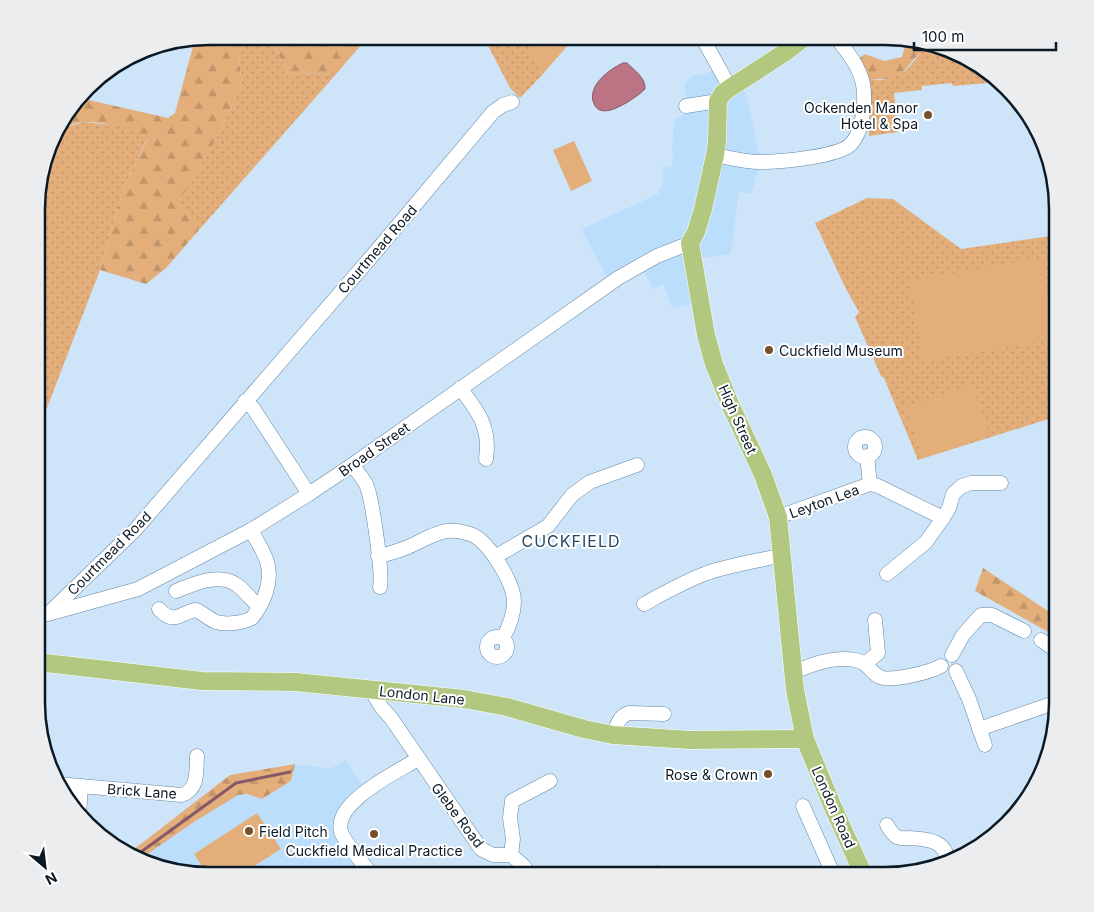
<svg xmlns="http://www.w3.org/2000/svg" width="1094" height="912" viewBox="0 0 1094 912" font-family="Inter,sans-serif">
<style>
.built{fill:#bbdefd}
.grass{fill:url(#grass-dots)}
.forest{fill:url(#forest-firs)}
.garden{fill:#e3ae7a}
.water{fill:#bc7484;stroke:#875968}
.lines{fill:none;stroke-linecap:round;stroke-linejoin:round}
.stream{stroke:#875968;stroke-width:3}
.minor-casing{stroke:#6387a5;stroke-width:15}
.major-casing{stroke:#fff;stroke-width:19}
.minor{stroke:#fff;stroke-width:14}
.major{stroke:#b2c881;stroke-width:18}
.poi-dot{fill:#75502b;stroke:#fff;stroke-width:2}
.labels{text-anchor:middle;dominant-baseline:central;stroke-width:4;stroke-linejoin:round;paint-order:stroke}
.poi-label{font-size:14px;fill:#0b1925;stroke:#fff;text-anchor:end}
.street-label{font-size:14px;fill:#0b1925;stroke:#fff}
.quarter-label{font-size:16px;letter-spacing:1px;fill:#274965;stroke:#fff}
.rim{fill:none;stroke:#0b1925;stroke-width:2.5}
</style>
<defs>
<pattern id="grass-dots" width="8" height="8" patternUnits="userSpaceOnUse" patternTransform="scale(1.25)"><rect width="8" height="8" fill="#e3ae7a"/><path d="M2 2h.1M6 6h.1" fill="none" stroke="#c19569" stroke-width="1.8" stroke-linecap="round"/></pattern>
<pattern id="forest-firs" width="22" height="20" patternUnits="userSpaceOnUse" patternTransform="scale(1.25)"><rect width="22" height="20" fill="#e3ae7a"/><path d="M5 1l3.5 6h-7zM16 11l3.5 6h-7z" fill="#c19569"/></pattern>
</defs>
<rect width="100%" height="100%" fill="#cee5f9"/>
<g class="built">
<path d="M 716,69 L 734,76 L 747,95 L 760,162 L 751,194 L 739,192 L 731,254 L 693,259 L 700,301 L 673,309 L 663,284 L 654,289 L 639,265 L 612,282 L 605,274 L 582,229 L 658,194 L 664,180 L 662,167 L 671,166 L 674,151 L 672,151 L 674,120 L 684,114 L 686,106 L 687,99 L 684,85 L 693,75 L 704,74 Z"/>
<path d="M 346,760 L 366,791 L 341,826 L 372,875 L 198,875 L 143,862 L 139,860 L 194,822 L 238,795 L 247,794 L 262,799 L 291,781 L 295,764 L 330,769 Z"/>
</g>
<g class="grass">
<path d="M 236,36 L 256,36 L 274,46 L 289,74 L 337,73 L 199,230 L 178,203 L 215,141 L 242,84 Z"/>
<path d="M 483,36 L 525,36 L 542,75 L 520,98 L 510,88 Z"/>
<path d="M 927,44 L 951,50 L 1000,82 L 953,86 L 952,83 L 922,86 L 922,90 L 894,93 L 898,132 L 869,136 L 867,82 C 873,78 877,81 883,80 C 888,78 900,75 905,71 C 908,69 925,48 927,44 Z"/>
<path d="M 84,122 L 121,126 L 148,137 L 124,187 L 100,270 L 45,413 L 37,424 L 38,187 L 58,127 L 67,127 Z"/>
<path d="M 867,198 L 893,199 L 961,249 L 1058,235 L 1058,416 L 918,460 L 884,378 L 881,376 L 855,317 L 859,312 L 846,289 L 815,223 Z"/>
</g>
<g class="forest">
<path d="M 209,36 L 236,36 L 242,84 L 215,141 L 178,203 L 199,230 L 166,268 L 146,284 L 100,270 L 124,187 L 148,138 C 128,129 108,122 86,122 C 77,122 68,127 58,127 L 59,123 L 80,98 L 168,118 L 175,113 L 195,39 Z"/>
<path d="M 256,36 L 368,36 L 368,37 L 337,73 L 289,74 L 274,46 Z"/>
<path d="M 907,39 L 927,44 C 924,50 919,54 914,59 C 905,70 902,76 887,79 C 880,80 873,78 867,82 L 857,60 L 865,54 L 884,61 L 902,57 Z"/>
<path d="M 983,568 L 1057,617 L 1057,637 L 975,591 Z"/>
<path d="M 295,764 L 291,781 L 262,799 L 247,794 L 238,795 L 194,822 L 139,860 L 129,853 L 230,775 Z"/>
</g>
<g class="garden">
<path d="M 525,36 L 577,36 L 569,44 L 542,75 Z"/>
<path d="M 574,141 L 592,181 L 571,191 L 553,150 Z"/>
<path d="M 1042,258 L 1055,339 L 923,361 L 910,280 Z"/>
<path d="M 973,385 L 990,435 L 923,457 L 906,408 Z"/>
<path d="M 257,813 L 281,849 L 240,875 L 208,875 L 194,854 Z"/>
</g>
<path class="water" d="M 623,63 L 627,63 C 634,70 646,78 645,89 C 637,97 611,115 600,110 C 596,109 594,104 593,101 C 589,84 610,69 623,63 Z"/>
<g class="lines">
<path class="stream" d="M 134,857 L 236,783 L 290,772"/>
<defs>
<g id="minor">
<path d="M 702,37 L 730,88"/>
<path d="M 686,106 L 718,101"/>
<path d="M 715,155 C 730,158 745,162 760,162 C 779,162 836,157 850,145 C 865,130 868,90 859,72 C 854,59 844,48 836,37"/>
<path d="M 460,388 C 478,411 491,428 486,459"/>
<path d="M 245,401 L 253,408 L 309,494"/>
<circle cx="865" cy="447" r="10"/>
<path d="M 867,456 L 870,484"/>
<path d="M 352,465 C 357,471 362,477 366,484 C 372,497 383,573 380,587"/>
<path d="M 778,517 L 870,484 L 878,486 L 943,518"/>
<path d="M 378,556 C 389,554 398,551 408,547 C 420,542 433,533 447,531 C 455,530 465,532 473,535 C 490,544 514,583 514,602 C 514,615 509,627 503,638"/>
<path d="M 495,557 L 548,526 L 572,495 L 590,482 L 637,465"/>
<path d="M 887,574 L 926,542 L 943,518 L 949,508 L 953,494 L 962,486 L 971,483 L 1001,483"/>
<path d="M 176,591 C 194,584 219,572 237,585 C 245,591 252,600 259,607"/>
<path d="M 644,604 C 664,593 685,581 707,573 C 731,565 757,561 783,555"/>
<path d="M 159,609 C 174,626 181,612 196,610 C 203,613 209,619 216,622 C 226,625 243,623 252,618 C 264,603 273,581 267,562 C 264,551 256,540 251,530"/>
<path d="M 51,611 L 135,530 L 378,249 L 493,112 L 503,105 L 512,102"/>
<path d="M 37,617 L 138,589 L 251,530 L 309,494 L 352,465 L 618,278 L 657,256 L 690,243"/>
<circle cx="497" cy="647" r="10"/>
<path d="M 1041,640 L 1057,651"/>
<path d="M 952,655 L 963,635 L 981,615 L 992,615 L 1024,631"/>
<path d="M 866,663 L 878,653 L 875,620"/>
<path d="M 956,671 L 969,699 L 985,745"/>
<path d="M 794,672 C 813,664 834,656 855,660 C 870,663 869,672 880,677 C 891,682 931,672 941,666"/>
<path d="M 371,690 L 382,708 L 391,718 L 481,849 L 493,855 L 511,855 L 524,866 L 529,876"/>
<path d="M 979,729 L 1057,702"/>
<path d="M 613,735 C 617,725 619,716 629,713 L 664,714"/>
<path d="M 58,784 L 182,795 C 199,789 196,771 197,756"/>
<path d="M 803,806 L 834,876"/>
<path d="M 79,814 L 81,787"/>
<path d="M 887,825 C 890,830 892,834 897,837 C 901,839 905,838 909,838 C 929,839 947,841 948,863"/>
<path d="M 511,855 L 513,839 L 510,818 L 512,801 L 550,781"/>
<path d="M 372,875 C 364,865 345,843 341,832 C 333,802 397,772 418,759"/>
<path d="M 650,876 L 658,873 L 673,876"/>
</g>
<g id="major">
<path d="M 805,37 L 784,53 L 730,88 L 723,93 L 718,101 L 717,141 L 715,155 L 703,209 L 696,232 L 690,243 L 706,335 L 714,364 L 730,404 L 763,475 L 778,517 L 795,690 L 805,739 L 832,805 L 864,876"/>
<path d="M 37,662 L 202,681 L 296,682 L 464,699 L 507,707 L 584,729 L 613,735 L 690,740 L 805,739"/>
</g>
</defs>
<use href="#minor" class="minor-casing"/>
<use href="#major" class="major-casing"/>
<use href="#minor" class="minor"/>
<use href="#major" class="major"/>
</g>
<g class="poi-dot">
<circle cx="928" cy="115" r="5"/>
<circle cx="769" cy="350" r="5"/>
<circle cx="768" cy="774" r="5"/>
<circle cx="249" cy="831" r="5"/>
<circle cx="374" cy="834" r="5"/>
</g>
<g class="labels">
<g class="poi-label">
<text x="918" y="107">Ockenden Manor<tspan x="918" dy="16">Hotel &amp; Spa</tspan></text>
<text x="779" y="350" text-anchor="start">Cuckfield Museum</text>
<text x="758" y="774">Rose &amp; Crown</text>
<text x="259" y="831" text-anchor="start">Field Pitch</text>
<text x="374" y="850" text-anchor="middle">Cuckfield Medical Practice</text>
</g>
<g class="street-label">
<text transform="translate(377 249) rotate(-49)">Courtmead Road</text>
<text transform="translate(738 419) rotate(66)">High Street</text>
<text transform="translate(374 449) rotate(-35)">Broad Street</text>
<text transform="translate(824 501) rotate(-20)">Leyton Lea</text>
<text transform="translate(109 553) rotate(-45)">Courtmead Road</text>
<text transform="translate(422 695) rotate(6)">London Lane</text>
<text transform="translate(142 791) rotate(4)">Brick Lane</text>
<text transform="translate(834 807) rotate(66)">London Road</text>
<text transform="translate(458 815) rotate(53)">Glebe Road</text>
</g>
<g class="quarter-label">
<text x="571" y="541">CUCKFIELD</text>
</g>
</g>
<path d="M0 0H1094V912H0ZM209 45H885A164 164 0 0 1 1049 209V703A164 164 0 0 1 885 867H209A164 164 0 0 1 45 703V209A164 164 0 0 1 209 45Z" fill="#ebedee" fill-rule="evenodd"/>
<path class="rim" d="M209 45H885A164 164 0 0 1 1049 209V703A164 164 0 0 1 885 867H209A164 164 0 0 1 45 703V209A164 164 0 0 1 209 45Z"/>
<g transform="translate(45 867) rotate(152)" stroke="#ffffff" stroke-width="4" paint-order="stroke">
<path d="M0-4L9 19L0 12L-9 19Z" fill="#0b1925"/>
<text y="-8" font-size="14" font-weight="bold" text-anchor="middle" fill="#0b1925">N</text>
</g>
<path d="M914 42v8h142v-8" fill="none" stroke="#0b1925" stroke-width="2.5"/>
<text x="922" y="42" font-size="15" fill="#0b1925" stroke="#ffffff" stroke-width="4" paint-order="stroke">100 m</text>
</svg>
